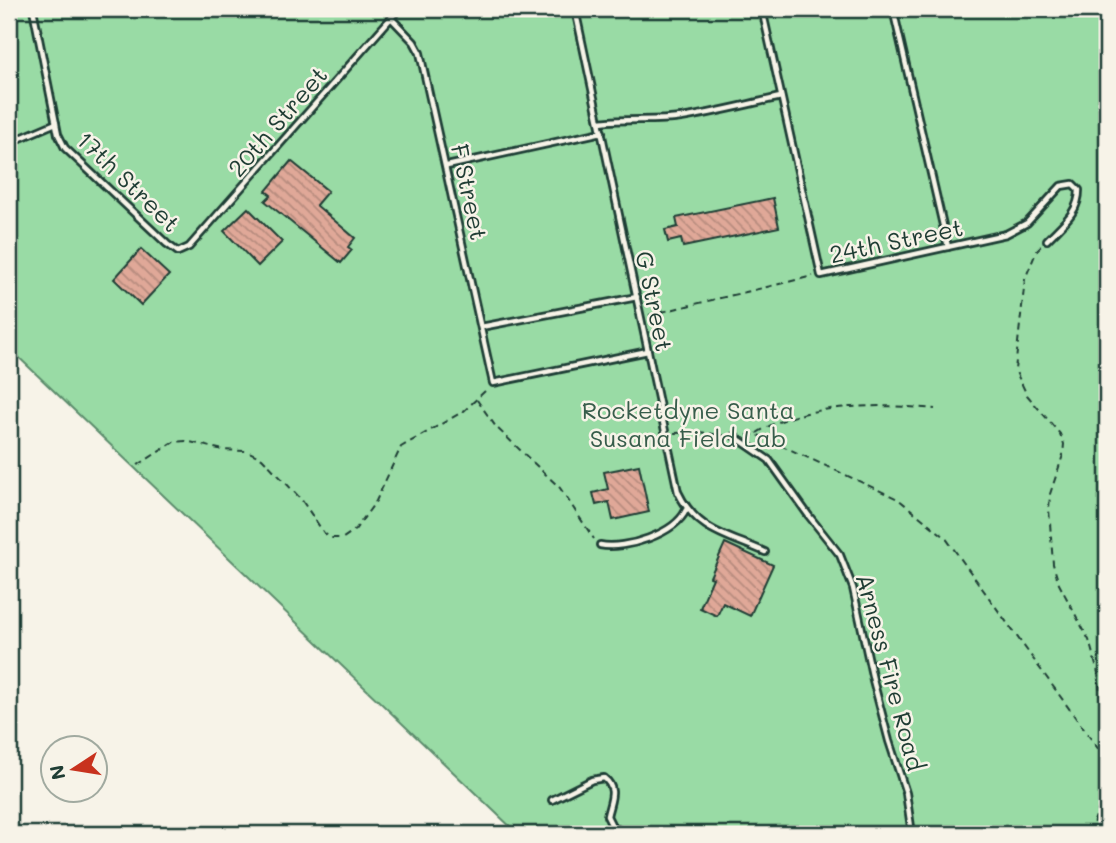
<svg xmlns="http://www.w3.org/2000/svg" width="1116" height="843" viewBox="0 0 1116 843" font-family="Mali,sans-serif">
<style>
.park{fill:#99dba5;stroke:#5c8c6c;stroke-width:2}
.building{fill:url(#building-back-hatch);stroke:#1f3d34;stroke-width:2}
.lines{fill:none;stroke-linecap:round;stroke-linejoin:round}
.lane-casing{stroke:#1f3d34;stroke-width:10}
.path{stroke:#1f3d34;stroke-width:2;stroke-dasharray:7 5;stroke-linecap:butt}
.lane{stroke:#f7f3e8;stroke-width:4.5}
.labels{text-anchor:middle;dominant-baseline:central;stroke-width:5;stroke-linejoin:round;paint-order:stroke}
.street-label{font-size:24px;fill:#1f3d34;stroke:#f7f3e8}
.park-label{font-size:24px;fill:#375d4b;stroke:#f7f3e8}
</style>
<defs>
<pattern id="building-back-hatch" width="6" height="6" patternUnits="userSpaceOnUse" patternTransform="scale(1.75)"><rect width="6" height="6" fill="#e0a898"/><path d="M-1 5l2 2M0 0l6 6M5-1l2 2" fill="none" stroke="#b58a7d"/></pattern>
</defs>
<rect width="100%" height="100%" fill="#f7f3e8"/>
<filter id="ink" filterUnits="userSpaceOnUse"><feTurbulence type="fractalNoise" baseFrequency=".0143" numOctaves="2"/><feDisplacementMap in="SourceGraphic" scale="14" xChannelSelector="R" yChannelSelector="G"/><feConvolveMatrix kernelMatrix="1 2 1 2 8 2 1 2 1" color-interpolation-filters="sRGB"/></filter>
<g filter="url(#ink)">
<path class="park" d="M 9,9 L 1107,9 L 1107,834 L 518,834 L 9,348 Z"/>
<g class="building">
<path d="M 291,161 L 328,191 L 316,205 L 355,238 L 348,247 L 352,250 L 341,263 L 265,201 L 271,195 L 266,191 Z"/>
<path d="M 773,198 L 779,227 L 683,247 L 681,239 L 668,242 L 665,230 L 678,227 L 676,218 Z"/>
<path d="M 248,208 L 282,242 L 258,266 L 224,231 Z"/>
<path d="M 141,249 L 169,275 L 141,305 L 114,279 Z"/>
<path d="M 639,465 L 649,512 L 613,520 L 609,502 L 596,505 L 593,493 L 608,489 L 604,472 Z"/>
<path d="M 725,543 L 773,565 L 750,616 L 723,603 L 717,616 L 700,608 L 713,578 L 710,577 Z"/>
</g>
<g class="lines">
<defs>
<g id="lane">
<path d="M 33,9 L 58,134 L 65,148 L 167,244 L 178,252 L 189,247 L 399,9"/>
<path d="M 575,9 L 678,492 C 697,532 727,535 765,552"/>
<path d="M 762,9 L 821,275 L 1006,234 L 1027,223 L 1061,186 L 1073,184 L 1079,190 C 1079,213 1062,224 1047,240"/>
<path d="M 893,9 L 948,247"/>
<path d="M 391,18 L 414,42 L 420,53 L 493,383 L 648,351"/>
<path d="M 600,122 C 627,118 653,122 681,118 C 714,113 748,104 781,97"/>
<path d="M 9,143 L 56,123"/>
<path d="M 447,166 L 602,132"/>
<path d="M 481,327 L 637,297"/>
<path d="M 734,436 L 769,460 L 809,516 L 840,555 L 853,588 L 873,680 L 889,741 L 906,793 L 912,834"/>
<path d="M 600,545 C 625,550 675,534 686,510"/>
<path d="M 552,800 L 592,780 L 604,778 C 618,789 610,801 607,816 L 612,826 L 626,834"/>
</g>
</defs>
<use href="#lane" class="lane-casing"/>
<g class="path">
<path d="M 1041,246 L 1037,250 L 1025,279 L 1015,370 L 1027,395 L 1060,434 L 1064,444 L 1063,455 L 1050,494 L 1049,509 L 1053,564 L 1059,584 L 1089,640 L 1098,673 L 1107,755"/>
<path d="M 649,315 L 813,276"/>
<path d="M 477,400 L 496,427 L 560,488 L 594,539"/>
<path d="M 674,433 L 699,432 L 727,436"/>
<path d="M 757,433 C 805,402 880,404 935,409"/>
<path d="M 747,435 L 756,434 L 898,499 L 945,537 L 1107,761"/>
<path d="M 138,465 L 174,442 L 186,441 L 223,450 L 247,451 L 262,458 L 301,499 L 324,533 L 331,538 L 343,538 L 355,530 L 376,501 L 401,447 L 464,411 L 487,389"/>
<path d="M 1089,834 L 1107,787"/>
</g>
<use href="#lane" class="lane"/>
</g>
</g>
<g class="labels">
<g class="street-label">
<text transform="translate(277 121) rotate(-49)">20th Street</text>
<text transform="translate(129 181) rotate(44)">17th Street</text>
<text transform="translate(470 192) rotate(78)">F Street</text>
<text transform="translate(896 240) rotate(-12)">24th Street</text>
<text transform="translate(655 301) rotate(78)">G Street</text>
<text transform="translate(891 672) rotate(75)">Arness Fire Road</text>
</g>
<g class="park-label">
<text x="688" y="409">Rocketdyne Santa<tspan x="688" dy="28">Susana Field Lab</tspan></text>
</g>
</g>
<rect width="1116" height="843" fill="none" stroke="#f7f3e8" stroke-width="35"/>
<rect x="18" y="18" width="1081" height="808" fill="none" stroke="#1f3d34" stroke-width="2.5" filter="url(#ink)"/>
<g transform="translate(74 769) rotate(258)"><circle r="33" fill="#f7f3e8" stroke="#a1aaa0" stroke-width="2"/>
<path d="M0-5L12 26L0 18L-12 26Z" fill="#c8321e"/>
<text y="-10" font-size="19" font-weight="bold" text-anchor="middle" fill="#1f3d34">N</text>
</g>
</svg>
